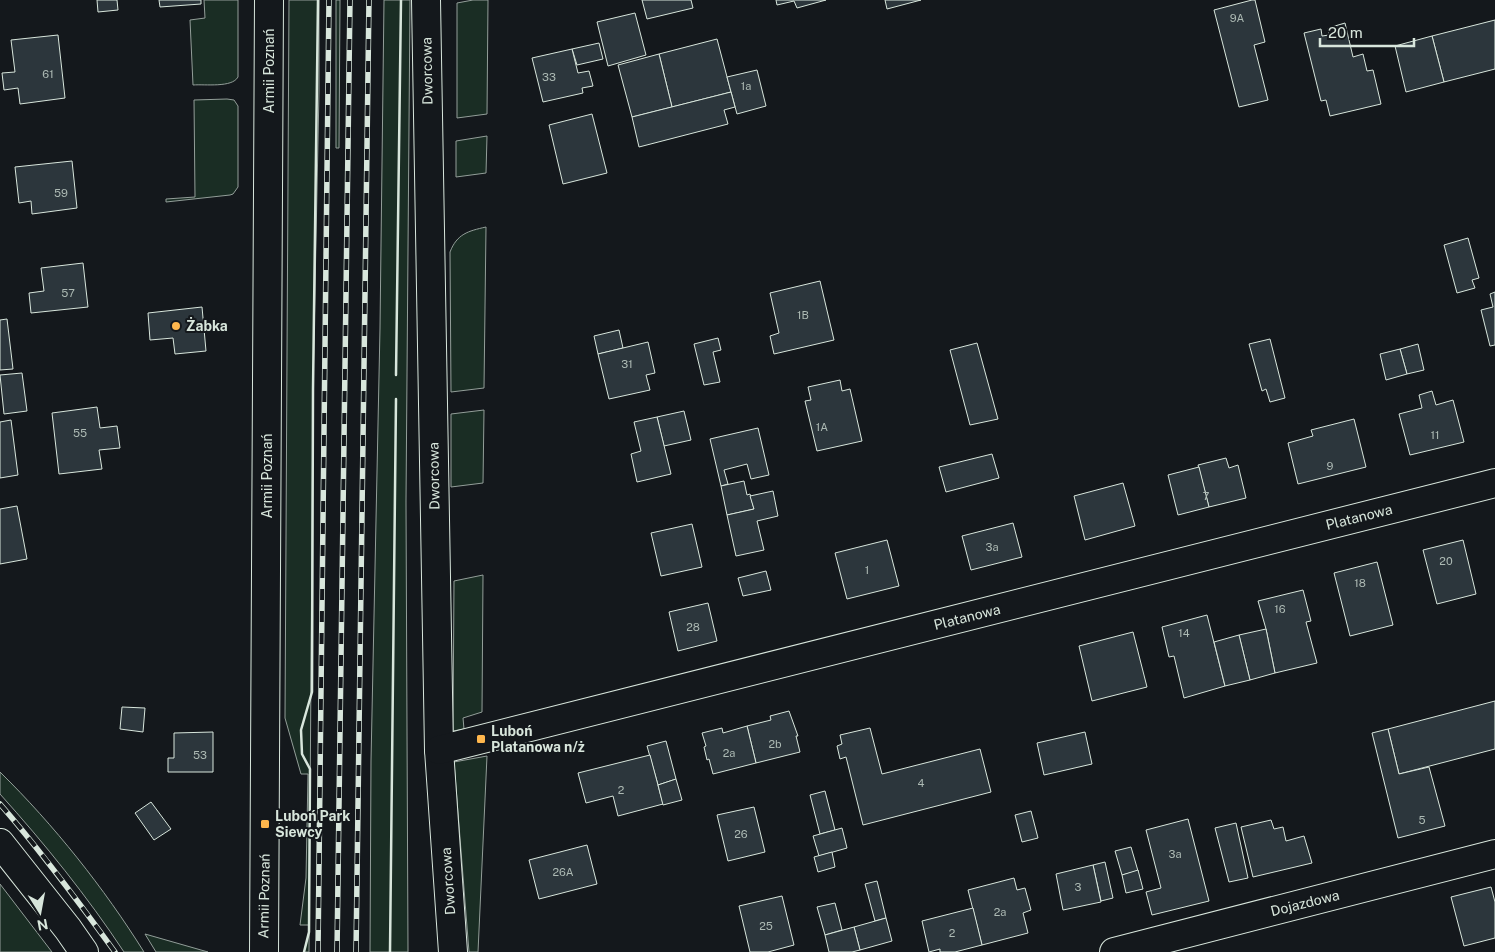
<svg xmlns="http://www.w3.org/2000/svg" width="1495" height="952" viewBox="0 0 1495 952" font-family="'Public Sans',sans-serif">
<style>
.green{fill:#1a2d24;stroke:#939e99}
.building{fill:#2c363c;stroke:#d8e6dc}
.lines{fill:none;stroke-linecap:round;stroke-linejoin:round}
.street-casing{stroke:#d8e6dc;stroke-width:30}
.secondary-casing{stroke:#d8e6dc;stroke-width:30}
.street{stroke:#14181c;stroke-width:28}
.secondary{stroke:#14181c;stroke-width:28}
.rail-casing{stroke:#d8e6dc;stroke-width:5.5}
.rail{stroke:#14181c;stroke-width:4;stroke-dasharray:11;stroke-linecap:butt}
.wall{stroke:#d8e6dc;stroke-width:2.5}
.poi-dot{fill:#ffb74d;stroke:#14181c;stroke-width:2}
.labels{text-anchor:middle;dominant-baseline:central;stroke-width:4;stroke-linejoin:round;paint-order:stroke}
.number-label{font-size:11px;fill:#adbab4}
.street-label{font-size:14px;fill:#d8e6dc;stroke:#14181c}
.poi-label{font-size:14px;font-weight:bold;fill:#d8e6dc;stroke:#14181c;text-anchor:start}
</style>
<rect width="100%" height="100%" fill="#14181c"/>
<g class="green">
<path d="M 204,0 L 238,0 L 238,77 C 232,88 205,84 193,85 L 190,20 L 205,18 Z"/>
<path d="M 289,0 L 319,0 L 319,91 L 313,389 L 309,952 L 304,952 L 309,932 L 309,925 L 300,925 L 306,878 L 308,774 L 301,774 L 285,718 Z"/>
<path d="M 336,0 L 340,0 L 339,148 L 336,148 Z"/>
<path d="M 384,0 L 410,0 L 406,501 L 408,952 L 370,952 L 371,761 L 380,328 Z"/>
<path d="M 473,0 L 488,0 L 487,114 L 457,118 L 457,3 Z"/>
<path d="M 227,99 L 234,100 L 238,106 L 238,187 L 233,194 L 230,195 L 166,202 L 166,199 L 195,197 L 194,100 Z"/>
<path d="M 487,136 L 486,173 L 456,177 L 456,141 Z"/>
<path d="M 486,227 L 484,388 L 451,392 L 450,252 C 457,234 468,231 486,227 Z"/>
<path d="M 484,410 L 483,483 L 451,487 L 451,414 Z"/>
<path d="M 483,575 L 482,712 L 463,718 L 464,729 L 453,731 L 454,581 Z"/>
<path d="M 487,756 L 478,952 L 469,952 L 454,762 Z"/>
<path d="M 0,772 C 54,825 104,888 144,952 L 124,952 C 87,896 45,844 0,794 Z"/>
<path d="M 0,884 L 52,952 L 0,952 Z"/>
<path d="M 145,934 L 208,952 L 156,952 Z"/>
</g>
<g class="building">
<path d="M 97,0 L 117,0 L 118,10 L 98,12 Z"/>
<path d="M 159,0 L 201,0 L 201,4 L 160,7 Z"/>
<path d="M 642,0 L 691,0 L 693,8 L 647,19 Z"/>
<path d="M 776,0 L 826,0 L 797,8 L 794,1 L 777,5 Z"/>
<path d="M 885,0 L 921,0 L 887,9 Z"/>
<path d="M 1252,0 L 1255,0 L 1265,42 L 1254,45 L 1268,100 L 1239,107 L 1214,10 Z"/>
<path d="M 635,13 L 646,55 L 608,66 L 597,22 Z"/>
<path d="M 1495,20 L 1495,69 L 1444,82 L 1432,36 Z"/>
<path d="M 1345,23 L 1353,57 L 1363,54 L 1367,71 L 1373,70 L 1381,104 L 1330,116 L 1326,100 L 1321,101 L 1304,33 L 1321,29 L 1322,36 L 1329,35 L 1328,28 Z"/>
<path d="M 58,35 L 65,98 L 20,104 L 18,88 L 4,90 L 2,73 L 15,72 L 11,40 Z"/>
<path d="M 1432,36 L 1444,82 L 1406,92 L 1395,46 Z"/>
<path d="M 717,39 L 731,92 L 672,107 L 659,54 Z"/>
<path d="M 599,43 L 603,59 L 577,65 L 572,49 Z"/>
<path d="M 572,49 L 578,73 L 589,71 L 593,86 L 582,88 L 583,93 L 543,102 L 532,58 Z"/>
<path d="M 659,54 L 672,107 L 632,117 L 618,65 Z"/>
<path d="M 757,70 L 766,106 L 737,114 L 727,77 Z"/>
<path d="M 731,92 L 735,107 L 724,110 L 728,124 L 639,147 L 632,117 Z"/>
<path d="M 592,114 L 607,173 L 563,184 L 549,125 Z"/>
<path d="M 72,161 L 77,208 L 32,214 L 31,201 L 19,203 L 15,167 Z"/>
<path d="M 1468,238 L 1479,278 L 1472,280 L 1475,288 L 1457,293 L 1444,245 Z"/>
<path d="M 83,263 L 88,307 L 31,313 L 29,293 L 44,291 L 41,268 Z"/>
<path d="M 820,281 L 834,340 L 774,354 L 770,336 L 779,333 L 770,293 Z"/>
<path d="M 1495,292 L 1495,345 L 1490,346 L 1481,310 L 1493,307 L 1490,294 Z"/>
<path d="M 202,307 L 206,351 L 175,354 L 173,338 L 150,340 L 148,313 Z"/>
<path d="M 7,319 L 13,369 L 0,370 L 0,320 Z"/>
<path d="M 619,330 L 623,348 L 598,354 L 594,336 Z"/>
<path d="M 718,338 L 721,350 L 713,352 L 720,382 L 704,385 L 694,344 Z"/>
<path d="M 1270,339 L 1285,398 L 1270,402 L 1266,389 L 1262,391 L 1249,344 Z"/>
<path d="M 648,342 L 655,373 L 646,375 L 650,390 L 609,399 L 598,354 Z"/>
<path d="M 977,343 L 998,419 L 970,425 L 950,350 Z"/>
<path d="M 1418,344 L 1424,370 L 1407,374 L 1400,349 Z"/>
<path d="M 1400,349 L 1407,374 L 1386,380 L 1380,354 Z"/>
<path d="M 22,373 L 27,411 L 4,414 L 0,375 Z"/>
<path d="M 840,380 L 842,391 L 850,389 L 862,441 L 817,451 L 805,401 L 811,400 L 808,387 Z"/>
<path d="M 1432,391 L 1436,405 L 1453,400 L 1464,442 L 1410,455 L 1399,414 L 1422,408 L 1419,395 Z"/>
<path d="M 97,407 L 100,428 L 117,426 L 120,448 L 99,450 L 102,469 L 59,474 L 52,413 Z"/>
<path d="M 684,411 L 691,440 L 664,446 L 657,417 Z"/>
<path d="M 657,417 L 671,474 L 637,482 L 631,454 L 641,451 L 634,422 Z"/>
<path d="M 1354,419 L 1366,467 L 1298,484 L 1288,443 L 1313,436 L 1311,430 Z"/>
<path d="M 11,420 L 18,475 L 0,478 L 0,422 Z"/>
<path d="M 758,428 L 769,475 L 751,479 L 747,464 L 724,470 L 728,484 L 721,486 L 710,439 Z"/>
<path d="M 992,454 L 999,478 L 946,492 L 939,467 Z"/>
<path d="M 1226,458 L 1229,468 L 1238,465 L 1246,498 L 1209,507 L 1198,465 Z"/>
<path d="M 1199,467 L 1209,507 L 1178,515 L 1168,475 Z"/>
<path d="M 744,481 L 747,495 L 750,494 L 754,509 L 727,515 L 721,486 Z"/>
<path d="M 1123,483 L 1135,526 L 1085,540 L 1074,496 Z"/>
<path d="M 773,491 L 778,516 L 757,521 L 764,550 L 736,556 L 727,515 L 754,509 L 750,496 Z"/>
<path d="M 17,506 L 27,559 L 0,564 L 0,509 Z"/>
<path d="M 1013,523 L 1022,557 L 971,570 L 962,536 Z"/>
<path d="M 692,524 L 702,567 L 661,576 L 651,533 Z"/>
<path d="M 887,540 L 899,586 L 847,599 L 835,553 Z"/>
<path d="M 1463,540 L 1476,594 L 1437,604 L 1423,550 Z"/>
<path d="M 1377,562 L 1393,625 L 1350,636 L 1334,573 Z"/>
<path d="M 766,571 L 771,590 L 743,596 L 738,578 Z"/>
<path d="M 1303,590 L 1311,621 L 1306,622 L 1317,663 L 1275,673 L 1266,629 L 1258,601 Z"/>
<path d="M 708,603 L 717,641 L 678,651 L 669,612 Z"/>
<path d="M 1207,615 L 1225,686 L 1184,698 L 1174,656 L 1169,657 L 1162,627 Z"/>
<path d="M 1266,629 L 1275,673 L 1250,680 L 1239,635 Z"/>
<path d="M 1133,632 L 1147,687 L 1092,701 L 1079,646 Z"/>
<path d="M 1239,635 L 1250,680 L 1225,686 L 1214,642 Z"/>
<path d="M 1495,701 L 1495,749 L 1399,774 L 1388,729 Z"/>
<path d="M 122,707 L 145,708 L 143,732 L 120,729 Z"/>
<path d="M 789,711 L 798,736 L 796,736 L 800,752 L 756,763 L 747,726 L 771,720 L 770,716 Z"/>
<path d="M 747,726 L 756,763 L 713,774 L 709,759 L 707,760 L 704,747 L 706,746 L 702,733 L 722,728 L 723,733 Z"/>
<path d="M 870,728 L 882,774 L 980,749 L 991,792 L 863,825 L 846,757 L 840,759 L 837,746 L 842,744 L 840,735 Z"/>
<path d="M 1388,729 L 1399,774 L 1429,767 L 1445,826 L 1398,838 L 1372,733 Z"/>
<path d="M 213,732 L 213,772 L 168,772 L 168,758 L 174,758 L 174,733 Z"/>
<path d="M 1085,732 L 1092,764 L 1044,775 L 1037,743 Z"/>
<path d="M 666,741 L 676,779 L 658,785 L 647,746 Z"/>
<path d="M 650,755 L 663,804 L 618,816 L 613,796 L 586,803 L 578,773 Z"/>
<path d="M 676,779 L 682,800 L 663,805 L 658,785 Z"/>
<path d="M 825,791 L 835,830 L 820,834 L 810,795 Z"/>
<path d="M 151,802 L 171,829 L 154,840 L 135,813 Z"/>
<path d="M 754,807 L 765,852 L 728,861 L 717,815 Z"/>
<path d="M 1031,811 L 1038,838 L 1022,842 L 1015,815 Z"/>
<path d="M 1188,819 L 1209,901 L 1152,915 L 1146,892 L 1161,888 L 1146,830 Z"/>
<path d="M 1271,820 L 1274,829 L 1283,827 L 1286,841 L 1304,836 L 1312,863 L 1253,877 L 1241,827 Z"/>
<path d="M 1236,823 L 1248,878 L 1229,882 L 1215,828 Z"/>
<path d="M 842,828 L 847,848 L 819,856 L 813,836 Z"/>
<path d="M 587,845 L 597,884 L 539,899 L 529,860 Z"/>
<path d="M 1131,847 L 1138,871 L 1122,875 L 1115,851 Z"/>
<path d="M 832,852 L 835,867 L 818,872 L 814,857 Z"/>
<path d="M 1105,862 L 1113,898 L 1101,901 L 1093,865 Z"/>
<path d="M 1093,865 L 1101,902 L 1063,910 L 1056,874 Z"/>
<path d="M 1138,870 L 1143,889 L 1126,893 L 1122,875 Z"/>
<path d="M 1014,878 L 1017,890 L 1025,888 L 1031,910 L 1023,913 L 1028,933 L 982,945 L 968,890 Z"/>
<path d="M 877,881 L 886,918 L 875,921 L 865,884 Z"/>
<path d="M 1491,887 L 1495,902 L 1495,938 L 1464,946 L 1451,897 Z"/>
<path d="M 782,896 L 794,945 L 768,952 L 750,952 L 739,906 Z"/>
<path d="M 835,903 L 842,930 L 825,935 L 817,907 Z"/>
<path d="M 973,908 L 982,945 L 955,952 L 940,952 L 940,949 L 929,952 L 922,921 Z"/>
<path d="M 886,918 L 892,941 L 860,950 L 854,927 Z"/>
<path d="M 854,927 L 860,950 L 852,952 L 829,952 L 825,935 Z"/>
</g>
<g class="lines">
<defs>
<g id="street">
<path d="M 426,0 L 439,750 L 453,952"/>
<path d="M 439,750 L 1495,483"/>
<path d="M 0,843 L 68,929 L 84,952"/>
<path d="M 1114,952 L 1495,854"/>
</g>
<path id="secondary" d="M 264,952 L 269,0"/>
</defs>
<use href="#street" class="street-casing"/>
<use href="#secondary" class="secondary-casing"/>
<use href="#street" class="street"/>
<use href="#secondary" class="secondary"/>
<defs>
<g id="rail">
<path d="M 0,804 C 41,851 78,901 115,952"/>
<path d="M 318,952 L 329,0"/>
<path d="M 337,952 L 350,0"/>
<path d="M 356,952 L 369,0"/>
</g>
</defs>
<use href="#rail" class="rail-casing"/>
<use href="#rail" class="rail"/>
<g class="wall">
<path d="M 396,375 L 401,0"/>
<path d="M 304,952 L 309,932 L 310,769 L 302,754 L 301,730 L 312,692 L 313,389 L 318,0"/>
<path d="M 390,952 L 396,399"/>
</g>
</g>
<g class="poi-dot">
<circle cx="176" cy="326" r="5"/>
<rect x="476" y="734" width="10" height="10" rx="2.5"/>
<rect x="260" y="819" width="10" height="10" rx="2.5"/>
</g>
<g class="labels">
<g class="number-label">
<text x="1237" y="18">9A</text>
<text x="48" y="74">61</text>
<text x="549" y="77">33</text>
<text x="746" y="86">1a</text>
<text x="61" y="193">59</text>
<text x="68" y="293">57</text>
<text x="803" y="315">1B</text>
<text x="627" y="364">31</text>
<text x="822" y="427">1A</text>
<text x="80" y="433">55</text>
<text x="1435" y="435">11</text>
<text x="1330" y="466">9</text>
<text x="1206" y="496">7</text>
<text x="992" y="547">3a</text>
<text x="1446" y="561">20</text>
<text x="867" y="570">1</text>
<text x="1360" y="583">18</text>
<text x="1280" y="609">16</text>
<text x="693" y="627">28</text>
<text x="1184" y="633">14</text>
<text x="775" y="744">2b</text>
<text x="729" y="753">2a</text>
<text x="200" y="755">53</text>
<text x="921" y="783">4</text>
<text x="621" y="790">2</text>
<text x="1422" y="820">5</text>
<text x="741" y="834">26</text>
<text x="1175" y="854">3a</text>
<text x="563" y="872">26A</text>
<text x="1078" y="887">3</text>
<text x="1000" y="912">2a</text>
<text x="766" y="926">25</text>
<text x="952" y="933">2</text>
</g>
<g class="street-label">
<text transform="translate(269 71) rotate(-90)">Armii Poznań</text>
<text transform="translate(427 71) rotate(-91)">Dworcowa</text>
<text transform="translate(267 476) rotate(-90)">Armii Poznań</text>
<text transform="translate(434 476) rotate(-91)">Dworcowa</text>
<text transform="translate(1359 517) rotate(-14)">Platanowa</text>
<text transform="translate(967 617) rotate(-14)">Platanowa</text>
<text transform="translate(448 881) rotate(-94)">Dworcowa</text>
<text transform="translate(264 896) rotate(-89)">Armii Poznań</text>
<text transform="translate(1305 903) rotate(-14)">Dojazdowa</text>
</g>
<g class="poi-label">
<text x="186" y="326">Żabka</text>
<text x="491" y="731">Luboń<tspan x="491" dy="16">Platanowa n/ż</tspan></text>
<text x="275" y="816">Luboń Park<tspan x="275" dy="16">Siewcy</tspan></text>
</g>
</g>
<g transform="translate(40 912) rotate(169)" stroke="#14181c" stroke-width="4" paint-order="stroke">
<path d="M0-4L9 19L0 12L-9 19Z" fill="#d8e6dc"/>
<text y="-8" font-size="14" font-weight="bold" text-anchor="middle" fill="#d8e6dc">N</text>
</g>
<path d="M1320 38v8h94v-8" fill="none" stroke="#d8e6dc" stroke-width="2.5"/>
<text x="1328" y="38" font-size="15" fill="#d8e6dc" stroke="#14181c" stroke-width="4" paint-order="stroke">20 m</text>
</svg>
